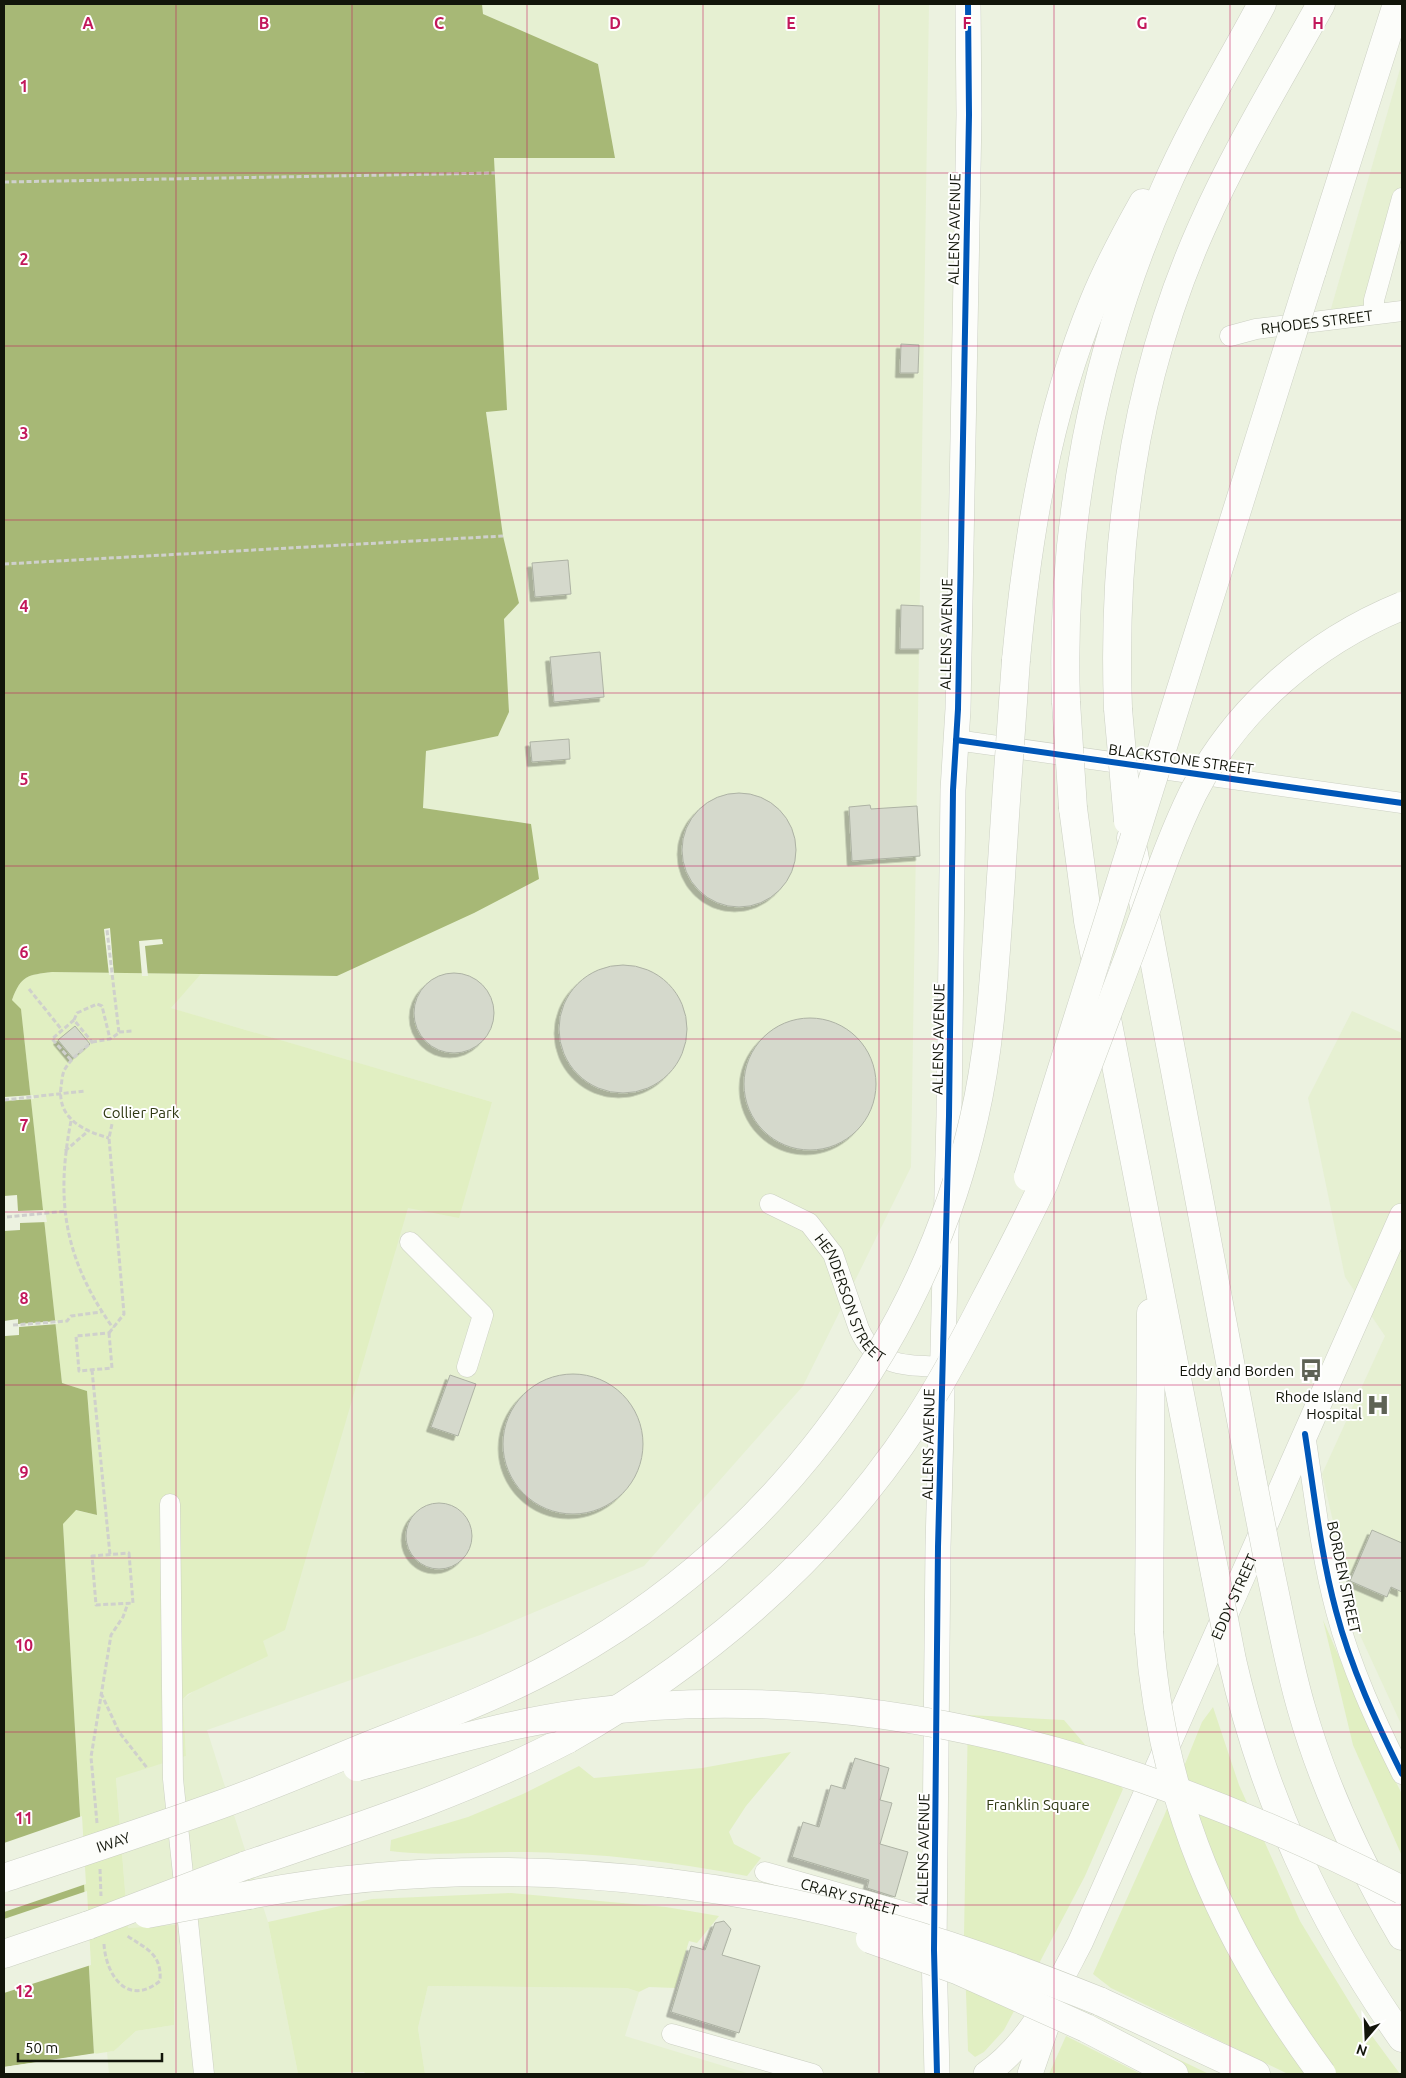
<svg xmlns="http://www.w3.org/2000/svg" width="1406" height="2078" viewBox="0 0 1406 2078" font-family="Ubuntu,sans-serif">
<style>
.built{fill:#e6f0d2}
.green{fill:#e1efc2}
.water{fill:#a7b876}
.pier{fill:#ecf2e0}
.building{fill:#d5d9cc;stroke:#adb2a4;filter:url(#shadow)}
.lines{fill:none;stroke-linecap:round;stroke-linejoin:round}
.minor-casing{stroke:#ccd0c3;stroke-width:21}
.major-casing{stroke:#ccd0c3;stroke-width:26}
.highway-casing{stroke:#ccd0c3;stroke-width:29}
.path{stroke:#cfd0cc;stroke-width:3;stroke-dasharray:5 2.5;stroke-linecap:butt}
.minor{stroke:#fcfdfa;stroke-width:20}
.major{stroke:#fcfdfa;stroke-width:25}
.highway{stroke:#fcfdfa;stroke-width:28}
.highway-bridge-casing{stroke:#ccd0c3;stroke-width:29;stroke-linecap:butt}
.highway-bridge{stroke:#fcfdfa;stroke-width:28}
.cycleway-casing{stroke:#fff;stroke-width:9}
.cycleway{stroke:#0057b8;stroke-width:6}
.grid{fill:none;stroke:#c2185b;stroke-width:1;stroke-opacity:0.55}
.labels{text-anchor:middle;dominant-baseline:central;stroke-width:4;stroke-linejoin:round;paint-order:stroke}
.street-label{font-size:15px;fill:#12150a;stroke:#fff}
.park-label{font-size:15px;fill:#2f3813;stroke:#fff}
.poi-label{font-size:15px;fill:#12150a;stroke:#fff;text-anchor:end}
.grid-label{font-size:16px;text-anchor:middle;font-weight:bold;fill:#c2185b;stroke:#fff;stroke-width:4;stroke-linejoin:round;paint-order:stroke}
</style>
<defs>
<filter id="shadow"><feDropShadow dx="-4.5" dy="4.5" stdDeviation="0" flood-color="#0004"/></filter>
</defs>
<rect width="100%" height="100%" fill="#ecf2e0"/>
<g class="built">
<path d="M 482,4 L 929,4 L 911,1167 L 803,1386 L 644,1566 L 480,1635 L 207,1730 L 268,1922 L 298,2074 L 109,2074 L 107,2052 L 114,2051 L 136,2031 L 174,2025 L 176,1926 L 128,1928 L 116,1777 L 186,1756 L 183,1699 L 262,1641 L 234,1169 L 492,1102 L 170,1008 L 201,974 L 337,976 L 531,824 L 423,808 L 426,751 L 498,736 L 509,712 L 504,619 L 519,603 L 503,536 L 486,411 L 506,410 L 494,158 L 615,157 L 598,64 L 483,14 Z"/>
<path d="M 1402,62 L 1402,197 L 1381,304 L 1330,312 Z"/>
<path d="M 1352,1011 L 1402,1033 L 1402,1726 L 1359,1633 L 1322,1474 L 1385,1336 L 1345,1277 L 1308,1098 Z"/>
<path d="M 428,1986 L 627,1988 L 639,1992 L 625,2036 L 750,2074 L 425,2074 L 418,2028 Z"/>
</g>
<g class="green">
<path d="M 52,972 L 201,974 L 171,1008 L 492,1102 L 459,1218 L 408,1208 L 285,1630 L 263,1641 L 268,1656 L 188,1694 L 183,1699 L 186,1756 L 116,1778 L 128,1928 L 176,1925 L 174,2025 L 136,2031 L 114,2051 L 94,2054 L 63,1524 L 75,1510 L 97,1515 L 87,1391 L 62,1383 L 21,1010 L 12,1000 C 21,975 28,975 52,972 Z"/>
<path d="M 1323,1620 L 1377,1744 L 1402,1794 L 1402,1856 L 1353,1745 Z"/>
<path d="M 1213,1707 L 1239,1785 L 1300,1921 L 1361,2021 L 1400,2074 L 1288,2074 L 1111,1988 L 1093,1974 L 1164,1816 L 1202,1722 Z"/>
<path d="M 968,1715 L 1064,1720 L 1123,1789 L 1085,1876 L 1004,2030 L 984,2052 L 975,2057 L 968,2051 L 964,1935 Z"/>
<path d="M 791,1752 L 746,1806 L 729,1832 L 734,1844 L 761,1858 L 747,1876 C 674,1862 601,1853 527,1852 C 482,1851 434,1857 390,1851 L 391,1840 L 468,1817 L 523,1794 L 579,1766 L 594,1778 L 702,1768 Z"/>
<path d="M 511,1893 L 666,1907 L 719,1916 L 697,1943 L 689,1941 L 675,1988 L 649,1987 L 639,1992 L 627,1988 L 428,1986 L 418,2028 L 425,2074 L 366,2074 L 364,2072 L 298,2074 L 268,1922 L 372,1899 Z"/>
<path d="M 1066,2036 L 1141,2074 L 1049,2074 Z"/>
<path d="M 1157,2049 L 1209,2074 L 1191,2074 L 1155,2053 Z"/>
</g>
<path class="water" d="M 4,4 L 482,4 L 483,14 L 598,64 L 615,158 L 494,158 L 507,410 L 486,412 L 503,536 L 519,603 L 504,619 L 509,712 L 498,736 L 426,751 L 423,808 L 531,824 L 539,879 L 474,913 L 337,976 L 52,972 C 28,975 21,975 12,1000 L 21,1009 L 62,1383 L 87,1391 L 97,1515 L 76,1510 L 63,1524 L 94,2054 L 4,2067 Z"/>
<g class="pier">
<path d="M 110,928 L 114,975 L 109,975 L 104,929 Z"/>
<path d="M 162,939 L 163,944 L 145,946 L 148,976 L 142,976 L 139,941 Z"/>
<path d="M 33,1095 L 34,1099 L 4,1101 L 4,1097 Z"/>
<path d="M 17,1195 L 18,1211 L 45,1210 L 47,1222 L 20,1223 L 20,1230 L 4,1231 L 4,1196 Z"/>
<path d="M 18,1319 L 18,1324 L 57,1321 L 58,1324 L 19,1327 L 19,1335 L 5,1336 L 4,1321 Z"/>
<path d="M 82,1816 L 86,1884 L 4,1912 L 4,1843 Z"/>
<path d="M 87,1891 L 91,1965 L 4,1993 L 4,1919 Z"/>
<path d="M 96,2053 L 94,2056 L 4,2069 L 4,2067 Z"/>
</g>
<g class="building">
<path d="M 901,344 L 919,345 L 918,373 L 900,373 Z"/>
<path d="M 568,560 L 571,594 L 535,597 L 532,563 Z"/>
<path d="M 901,605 L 923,606 L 923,649 L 900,649 Z"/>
<path d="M 600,652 L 604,697 L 554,702 L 550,657 Z"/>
<path d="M 569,739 L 570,759 L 532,762 L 530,742 Z"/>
<circle cx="739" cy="850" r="57"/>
<path d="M 870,805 L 871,809 L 917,806 L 920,856 L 852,861 L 849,807 Z"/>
<circle cx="623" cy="1029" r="64"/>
<circle cx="454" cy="1013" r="40"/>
<circle cx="810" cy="1084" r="66"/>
<path d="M 75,1026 L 90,1044 L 73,1058 L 58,1040 Z"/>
<circle cx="573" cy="1444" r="70"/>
<path d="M 450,1375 L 476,1384 L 458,1436 L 431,1427 Z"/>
<circle cx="439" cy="1536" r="33"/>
<path d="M 1372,1530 L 1402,1543 L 1402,1592 L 1391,1587 L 1387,1597 L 1350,1581 Z"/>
<path d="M 855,1758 L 889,1768 L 880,1800 L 892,1803 L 880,1844 L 908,1852 L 895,1897 L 867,1888 L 869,1880 L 792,1857 L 803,1822 L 819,1827 L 831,1785 L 845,1789 Z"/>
<path d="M 724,1921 L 731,1929 L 722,1955 L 760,1966 L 739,2033 L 671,2012 L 691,1946 L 705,1950 L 715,1923 Z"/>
</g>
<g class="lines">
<defs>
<g id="minor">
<path d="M 1374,314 L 1374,300 L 1402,198"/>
<path id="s1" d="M 1230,336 L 1256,329 L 1402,311"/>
<path d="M 956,740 L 1402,803"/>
<path id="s2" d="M 770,1204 L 809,1223 L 833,1254 L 859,1329 C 876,1368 906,1365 943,1367"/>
<path d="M 410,1242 L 483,1315 L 467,1367"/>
<path d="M 1305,1434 C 1314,1492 1321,1556 1336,1611 C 1351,1668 1376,1722 1402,1774"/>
<path d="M 170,1504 L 173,1779 L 204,2074"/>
<path id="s3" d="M 765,1872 L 934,1920"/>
<path d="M 672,2034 L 813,2074"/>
</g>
<g id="major">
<path d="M 937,2074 L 934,1950 L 938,1547 L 949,1116 L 953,790 L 958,709 L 969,115 L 968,4"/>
<path id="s4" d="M 986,2074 C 1031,2043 1055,1990 1080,1943 L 1402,1216"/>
<path d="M 1030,2074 L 1052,2010"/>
</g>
<g id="highway">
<path d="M 1312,271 L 1397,4"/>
<path d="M 1016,660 C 1027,539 1047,415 1094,301 C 1108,267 1125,235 1143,203"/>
<path d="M 1066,702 C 1060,527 1093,352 1164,191 C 1192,126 1229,66 1262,4"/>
<path d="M 1118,709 C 1112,544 1134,379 1202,227 C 1236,150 1280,78 1321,4"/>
<path d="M 1073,808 L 1088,921 L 1215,1574"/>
<path d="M 1131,838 L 1251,1473"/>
<path d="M 1270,1570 C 1280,1616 1288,1662 1301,1707 C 1324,1788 1360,1864 1402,1936"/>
<path d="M 1149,1632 L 1151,1313"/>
<path d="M 1232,1660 C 1264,1800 1320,1921 1402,2038"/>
<path d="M 244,1866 C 355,1828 465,1793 568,1739"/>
<path d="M 249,1895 C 387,1868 530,1866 669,1883"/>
<path d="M 4,1954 L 89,1925"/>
<path d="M 1099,2001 L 1256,2074"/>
<path d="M 1086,2028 L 1174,2074"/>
</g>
</defs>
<use href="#minor" class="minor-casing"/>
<use href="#major" class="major-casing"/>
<use href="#highway" class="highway-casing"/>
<g class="path">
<path d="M 4,182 L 495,173"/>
<path d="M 4,564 L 503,536"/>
<path d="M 29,989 L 62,1030"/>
<path d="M 74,1020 L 77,1013 L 97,1004 L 102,1006 L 110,1039"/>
<path d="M 119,1032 L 133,1031"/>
<path d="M 92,1042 L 110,1039 L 119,1033 L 107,930"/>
<path d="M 71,1060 L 52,1039 L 74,1020 L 92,1042 C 83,1050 72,1057 65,1069 C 62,1074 62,1081 61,1087 C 57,1119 84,1131 109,1138"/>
<path d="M 4,1100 L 85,1091"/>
<path d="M 71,1121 C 55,1202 65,1260 113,1328"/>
<path d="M 65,1151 L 87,1132"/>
<path d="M 7,1217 L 66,1211"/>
<path d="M 13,1325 L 67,1321 L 71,1316 L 101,1312"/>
<path d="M 109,1333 L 124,1314 L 109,1138 L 112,1124"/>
<path d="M 109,1333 L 112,1368 L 79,1371 L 76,1336 Z"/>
<path d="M 92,1370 L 110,1555"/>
<path d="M 129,1553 L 133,1603 L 96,1605 L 92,1556 Z"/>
<path d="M 101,1693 L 119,1732 L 148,1769"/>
<path d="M 97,1823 L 91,1757 L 111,1635 L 123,1617 L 128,1603"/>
<path d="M 100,1869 L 101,1896"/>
<path d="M 104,1944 C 106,1976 128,2007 160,1981 C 162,1953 146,1949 126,1935"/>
</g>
<use href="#minor" class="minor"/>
<use href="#major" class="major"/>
<use href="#highway" class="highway"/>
<defs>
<g id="highway-bridge">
<path d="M 1066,702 L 1073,808"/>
<path d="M 1118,709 L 1128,821"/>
<path d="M 1028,1177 L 1312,271"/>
<path d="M 1251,1473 L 1270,1570"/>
<path d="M 1215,1574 L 1232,1660"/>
<path d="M 1149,1632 C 1161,1801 1222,1939 1322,2074"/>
<path d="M 568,1739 C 707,1660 829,1555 917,1421 C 942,1383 963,1343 984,1302 C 1005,1262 1026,1222 1045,1181 C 1073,1104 1102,1028 1131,951 C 1151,898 1168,844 1193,793 C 1237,707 1314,642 1402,606"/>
<path d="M 357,1767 C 432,1746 507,1723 585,1713 C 872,1674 1148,1761 1402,1890"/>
<path id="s5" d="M 4,1878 C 76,1854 150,1830 222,1804 C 272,1786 321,1765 370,1745 C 436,1719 502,1695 564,1660 C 769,1546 922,1348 974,1118 C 990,1049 994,978 999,908 C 1004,825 1010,743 1016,660"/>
<path d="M 669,1883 C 824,1901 955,1943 1099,2001"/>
<path d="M 147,1914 L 249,1895"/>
<path d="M 89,1925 L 244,1866"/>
<path d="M 870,1939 L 957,1970 L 1086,2028"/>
</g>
</defs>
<use href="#highway-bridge" class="highway-bridge-casing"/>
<use href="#highway-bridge" class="highway-bridge"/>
<defs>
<g id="cycleway">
<path d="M 956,740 L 1402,803"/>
<path d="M 1305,1434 C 1314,1492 1321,1556 1336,1611 C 1351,1668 1376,1722 1402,1774"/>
<path d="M 937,2074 L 934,1950 L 938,1547 L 949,1116 L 953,790 L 958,709 L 969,115 L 968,4"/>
</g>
</defs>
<use href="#cycleway" class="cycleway-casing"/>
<use href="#cycleway" class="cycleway"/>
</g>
<path class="grid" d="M 176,4 L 176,2074M 352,4 L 352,2074M 527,4 L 527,2074M 703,4 L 703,2074M 879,4 L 879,2074M 1054,4 L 1054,2074M 1230,4 L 1230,2074M 4,173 L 1402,173M 4,346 L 1402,346M 4,520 L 1402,520M 4,693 L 1402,693M 4,866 L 1402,866M 4,1039 L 1402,1039M 4,1212 L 1402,1212M 4,1385 L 1402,1385M 4,1558 L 1402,1558M 4,1732 L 1402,1732M 4,1905 L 1402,1905"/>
<defs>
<symbol id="bus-bare" viewBox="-9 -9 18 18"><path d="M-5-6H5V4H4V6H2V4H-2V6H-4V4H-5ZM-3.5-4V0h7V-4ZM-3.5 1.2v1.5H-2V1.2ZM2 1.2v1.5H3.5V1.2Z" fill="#5e6255" stroke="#fff" stroke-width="2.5" paint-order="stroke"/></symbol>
<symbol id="hospital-bare" viewBox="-9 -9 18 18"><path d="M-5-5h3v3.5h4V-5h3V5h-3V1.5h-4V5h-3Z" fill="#5e6255" stroke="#fff" stroke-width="2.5" paint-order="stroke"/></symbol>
</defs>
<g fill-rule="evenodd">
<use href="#bus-bare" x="1295" y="1354" width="32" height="32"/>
<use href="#hospital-bare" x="1362" y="1389" width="32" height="32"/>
</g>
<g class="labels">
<g class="street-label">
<text transform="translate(954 229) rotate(-89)">ALLENS AVENUE</text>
<text stroke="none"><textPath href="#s1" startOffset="88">RHODES STREET</textPath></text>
<text transform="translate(946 634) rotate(-89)">ALLENS AVENUE</text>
<text transform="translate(1181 759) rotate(8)">BLACKSTONE STREET</text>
<text transform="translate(938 1039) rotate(-89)">ALLENS AVENUE</text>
<text stroke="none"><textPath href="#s2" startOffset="130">HENDERSON STREET</textPath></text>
<text transform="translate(928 1444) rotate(-89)">ALLENS AVENUE</text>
<text transform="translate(1344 1577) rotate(78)">BORDEN STREET</text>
<text stroke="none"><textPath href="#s4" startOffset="542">EDDY STREET</textPath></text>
<text stroke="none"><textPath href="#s5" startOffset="115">IWAY</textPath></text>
<text transform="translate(923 1849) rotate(-89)">ALLENS AVENUE</text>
<text stroke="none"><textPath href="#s3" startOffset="88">CRARY STREET</textPath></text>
</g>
<g class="park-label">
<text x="141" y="1112">Collier Park</text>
<text x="1038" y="1804">Franklin Square</text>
</g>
<g class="poi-label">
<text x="1294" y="1370">Eddy and Borden</text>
<text x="1362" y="1396">Rhode Island<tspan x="1362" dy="17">Hospital</tspan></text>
</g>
</g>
<g class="grid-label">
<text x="88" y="29">A</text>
<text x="264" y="29">B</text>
<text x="439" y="29">C</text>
<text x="615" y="29">D</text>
<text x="791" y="29">E</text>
<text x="967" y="29">F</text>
<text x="1142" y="29">G</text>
<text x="1318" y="29">H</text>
<text x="24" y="92">1</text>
<text x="24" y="265">2</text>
<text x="24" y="439">3</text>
<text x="24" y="612">4</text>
<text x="24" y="785">5</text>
<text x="24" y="958">6</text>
<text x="24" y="1131">7</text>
<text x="24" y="1304">8</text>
<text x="24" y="1478">9</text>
<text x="24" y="1651">10</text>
<text x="24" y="1824">11</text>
<text x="24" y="1997">12</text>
</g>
<rect width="1406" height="2078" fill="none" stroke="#12150a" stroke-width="10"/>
<g transform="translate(1366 2038) rotate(199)" stroke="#ffffff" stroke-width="4" paint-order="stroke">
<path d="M0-4L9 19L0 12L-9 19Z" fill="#12150a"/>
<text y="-8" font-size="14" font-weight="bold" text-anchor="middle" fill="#12150a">N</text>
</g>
<path d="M18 2053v8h144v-8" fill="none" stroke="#12150a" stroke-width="2.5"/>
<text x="25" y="2053" font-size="15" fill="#12150a" stroke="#ffffff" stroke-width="4" paint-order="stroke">50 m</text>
</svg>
